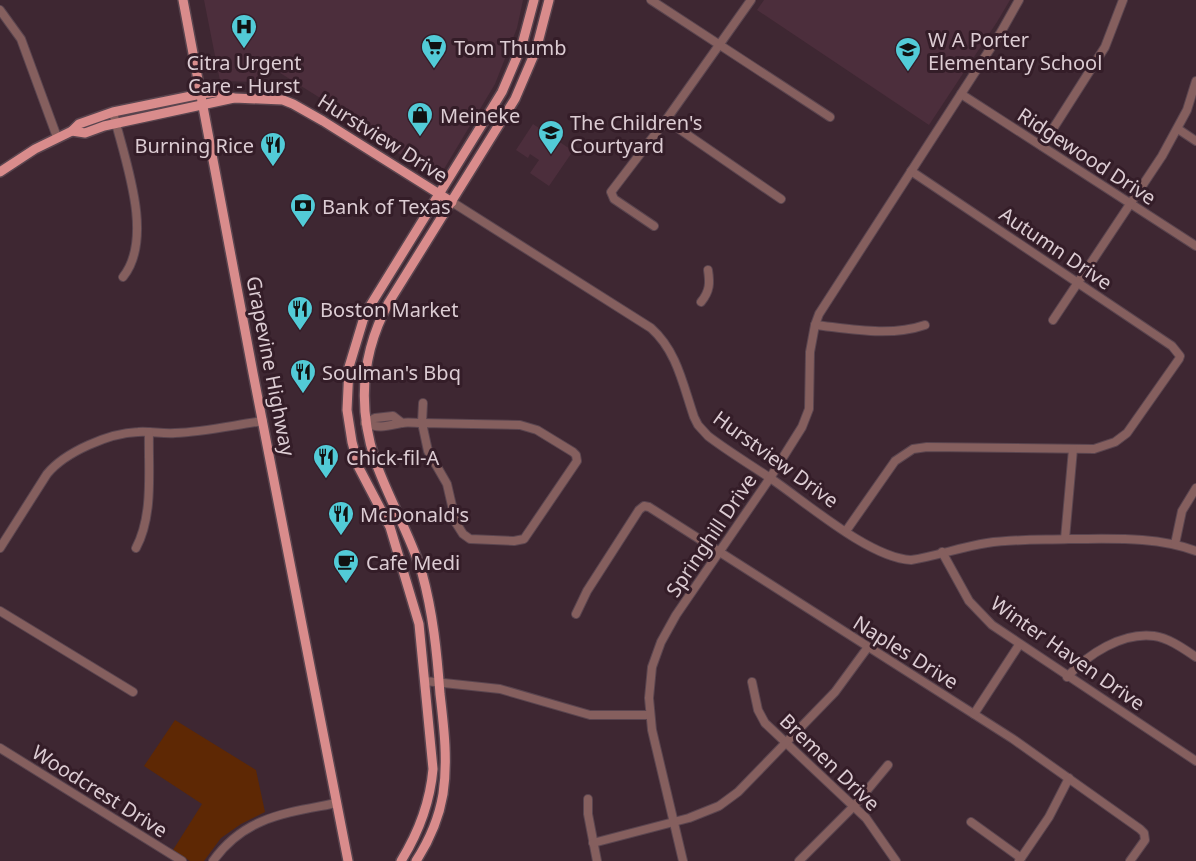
<svg xmlns="http://www.w3.org/2000/svg" width="1196" height="861" viewBox="0 0 1196 861" font-family="'Noto Sans',sans-serif">
<style>
.built{fill:#4c2e3c}
.green{fill:#5e2804}
.lines{fill:none;stroke-linecap:round;stroke-linejoin:round}
.minor-casing{stroke:#5a454f;stroke-width:10}
.major-casing{stroke:#5a454f;stroke-width:12}
.minor{stroke:#855f5e;stroke-width:8}
.major{stroke:#d98c8c;stroke-width:9}
.labels{text-anchor:middle;dominant-baseline:central;stroke-width:6;stroke-linejoin:round;paint-order:stroke}
.poi-label{font-size:20px;fill:#dcccd3;stroke:#341d28;text-anchor:start}
.street-label{font-size:20px;fill:#dcccd3;stroke:#341d28}
</style>
<rect width="100%" height="100%" fill="#3e2732"/>
<g class="built">
<path d="M 204,0 L 523,0 L 517,28 L 495,84 L 441,174 L 436,176 L 429,174 L 365,131 L 357,121 L 277,71 L 261,66 L 261,82 L 220,81 Z"/>
<path d="M 764,0 L 1010,0 L 997,22 L 929,125 L 757,10 Z"/>
<path d="M 533,124 L 573,151 L 549,186 L 530,173 L 539,160 L 530,154 L 528,158 L 516,150 Z"/>
</g>
<path class="green" d="M 175,720 L 256,770 L 265,812 L 241,824 L 221,838 L 204,861 L 190,861 L 173,850 L 202,804 L 144,766 Z"/>
<g class="lines">
<defs>
<g id="minor">
<path d="M 651,0 L 830,117"/>
<path d="M 0,10 L 21,39 L 57,137"/>
<path d="M 961,94 L 1196,246"/>
<path d="M 113,112 C 124,158 155,237 123,277"/>
<path d="M 666,120 L 781,199"/>
<path d="M 1178,129 L 1196,141"/>
<path d="M 1042,146 L 1105,47 L 1123,0"/>
<path d="M 452,202 L 651,328 C 677,351 683,385 694,417 L 698,425 L 708,436 C 729,452 751,465 773,480 C 808,504 870,558 911,560 C 937,556 961,547 987,543 C 1015,539 1041,540 1069,539 C 1111,539 1156,536 1196,551"/>
<path d="M 654,226 L 614,199 L 611,192 L 666,120 L 751,0"/>
<path d="M 701,302 C 710,291 710,283 708,270"/>
<path d="M 1053,320 L 1162,156 L 1187,110 L 1196,81"/>
<path d="M 815,325 C 851,329 890,337 925,325"/>
<path d="M 365,423 C 379,429 387,426 401,423 C 407,422 415,423 422,423 L 423,403"/>
<path d="M 365,423 L 375,418 L 393,416 L 402,423"/>
<path d="M 422,423 L 520,425 L 537,430 L 573,452 L 576,455 L 577,461 L 524,539 L 514,541 L 470,539 L 463,534 L 456,523 L 447,484 L 428,451 Z"/>
<path d="M 846,531 L 895,461 L 913,449 L 927,447 L 1094,449 L 1115,442 L 1127,433 L 1179,359 L 1180,356 L 1172,346 L 911,171"/>
<path d="M 1065,539 L 1073,449"/>
<path d="M 1175,544 L 1182,511 L 1196,488"/>
<path d="M 0,548 L 47,474 C 65,452 109,433 138,432 C 150,431 163,434 175,433 C 204,432 234,425 263,421"/>
<path d="M 136,548 C 154,514 148,469 149,432"/>
<path d="M 942,552 L 969,601 L 992,625 L 1196,761"/>
<path d="M 0,611 L 133,692"/>
<path d="M 576,614 L 587,591 L 639,510 L 644,506 L 649,507 L 1013,739 L 1140,829 L 1144,833 L 1145,840 L 1130,861"/>
<path d="M 1067,677 C 1088,654 1122,632 1154,636 C 1169,638 1184,649 1196,657"/>
<path d="M 425,681 L 500,689 L 590,715 L 650,715"/>
<path d="M 752,682 L 758,710 L 765,723 L 866,818 L 896,861"/>
<path d="M 974,714 L 1019,645"/>
<path d="M 0,748 L 182,861"/>
<path d="M 588,799 L 588,814 L 597,861"/>
<path d="M 971,822 L 1021,858"/>
<path d="M 593,843 L 689,818 L 719,806 L 738,792 L 835,692 L 868,647"/>
<path d="M 213,861 C 245,816 287,813 337,803"/>
<path d="M 683,861 L 652,730 L 649,698 L 652,667 L 661,642 L 676,615 L 770,478 L 802,427 L 809,409 L 810,352 L 815,325 L 819,314 L 1001,32 L 1019,0"/>
<path d="M 799,861 L 854,806 L 888,765"/>
<path d="M 1019,861 L 1049,817 L 1069,778"/>
</g>
<g id="major">
<path d="M 183,0 L 253,373 L 348,861"/>
<path d="M 72,131 L 85,133 L 104,126 L 234,98 L 283,100 L 293,104 L 323,121 L 452,202"/>
<path d="M 0,172 L 35,149 L 72,131 L 79,124 L 113,112 L 201,94 L 217,92 L 233,98"/>
<path d="M 401,861 C 419,832 430,803 433,769 L 419,624 L 390,527 L 359,468 L 352,442 L 347,410 L 349,367 L 365,314 L 502,92 L 522,45 L 534,0"/>
<path d="M 416,861 C 429,841 439,818 443,794 C 448,761 444,728 440,694 C 437,653 433,613 422,573 C 410,534 388,498 375,460 C 357,405 362,352 389,302 L 515,99 L 536,50 L 549,0"/>
</g>
</defs>
<use href="#minor" class="minor-casing"/>
<use href="#major" class="major-casing"/>
<use href="#minor" class="minor"/>
<use href="#major" class="major"/>
</g>
<defs>
<symbol id="hospital-pin" viewBox="-11 -11 22 30"><path d="M0 17L-7.5 6A9.5 9.5 0 1 1 7.5 6Z" fill="#52cbd7" stroke="#341d28"/><path d="M-5-5h3v3.5h4V-5h3V5h-3V1.5h-4V5h-3Z" fill="#111"/></symbol>
<symbol id="supermarket-pin" viewBox="-11 -11 22 30"><path d="M0 17L-7.5 6A9.5 9.5 0 1 1 7.5 6Z" fill="#52cbd7" stroke="#341d28"/><path d="M-6-5.5h2.5l.6 2H6L4.5 2H-2.5L-4.4-4H-6ZM-1.5 3.2a1.3 1.3 0 1 0 .1 0ZM3 3.2a1.3 1.3 0 1 0 .1 0Z" fill="#111"/></symbol>
<symbol id="school-pin" viewBox="-11 -11 22 30"><path d="M0 17L-7.5 6A9.5 9.5 0 1 1 7.5 6Z" fill="#52cbd7" stroke="#341d28"/><path d="M0-5L7-2L0 1L-7-2ZM-4 1L0 2.5L4 1V4Q0 6-4 4Z" fill="#111"/></symbol>
<symbol id="shop-pin" viewBox="-11 -11 22 30"><path d="M0 17L-7.5 6A9.5 9.5 0 1 1 7.5 6Z" fill="#52cbd7" stroke="#341d28"/><path d="M-5-2.5h2.3a2.7 3.5 0 0 1 5.4 0H5L5.5 6h-11ZM-1.5-2.5h3a1.5 2.3 0 0 0-3 0Z" fill="#111"/></symbol>
<symbol id="restaurant-pin" viewBox="-11 -11 22 30"><path d="M0 17L-7.5 6A9.5 9.5 0 1 1 7.5 6Z" fill="#52cbd7" stroke="#341d28"/><path d="M-5-6h1v4h1v-4h1v4h1v-4h1v5L-1.5 .5V6h-2V.5L-5-1ZM5-6V6H3V1.5H1.5Q1.5-4 5-6Z" fill="#111"/></symbol>
<symbol id="bank-pin" viewBox="-11 -11 22 30"><path d="M0 17L-7.5 6A9.5 9.5 0 1 1 7.5 6Z" fill="#52cbd7" stroke="#341d28"/><path d="M-6-4H6V4H-6ZM0-2.3a2.3 2.3 0 1 0 0 4.6a2.3 2.3 0 1 0 0-4.6Z" fill="#111"/></symbol>
<symbol id="cafe-pin" viewBox="-11 -11 22 30"><path d="M0 17L-7.5 6A9.5 9.5 0 1 1 7.5 6Z" fill="#52cbd7" stroke="#341d28"/><path d="M-5.5-4.5H6V0H3Q3 3.5 0 3.5H-2.5Q-5.5 3.5-5.5 0ZM3-3.2v2h1.7v-2ZM-6 4.5H4V6H-6Z" fill="#111"/></symbol>
</defs>
<g fill-rule="evenodd">
<use href="#hospital-pin" x="229" y="12" width="30" height="40"/>
<use href="#supermarket-pin" x="419" y="32" width="30" height="40"/>
<use href="#school-pin" x="893" y="35" width="30" height="40"/>
<use href="#shop-pin" x="405" y="100" width="30" height="40"/>
<use href="#school-pin" x="536" y="118" width="30" height="40"/>
<use href="#restaurant-pin" x="258" y="130" width="30" height="40"/>
<use href="#bank-pin" x="288" y="191" width="30" height="40"/>
<use href="#restaurant-pin" x="285" y="294" width="30" height="40"/>
<use href="#restaurant-pin" x="288" y="357" width="30" height="40"/>
<use href="#restaurant-pin" x="311" y="442" width="30" height="40"/>
<use href="#restaurant-pin" x="326" y="499" width="30" height="40"/>
<use href="#cafe-pin" x="331" y="547" width="30" height="40"/>
</g>
<g class="labels">
<g class="poi-label">
<text x="928" y="39">W A Porter<tspan x="928" dy="23">Elementary School</tspan></text>
<text x="454" y="47">Tom Thumb</text>
<text x="244" y="62" text-anchor="middle">Citra Urgent<tspan x="244" dy="23">Care - Hurst</tspan></text>
<text x="440" y="115">Meineke</text>
<text x="570" y="122">The Children's<tspan x="570" dy="23">Courtyard</tspan></text>
<text x="254" y="145" text-anchor="end">Burning Rice</text>
<text x="322" y="206">Bank of Texas</text>
<text x="320" y="309">Boston Market</text>
<text x="322" y="372">Soulman's Bbq</text>
<text x="346" y="457">Chick-fil-A</text>
<text x="360" y="514">McDonald's</text>
<text x="366" y="562">Cafe Medi</text>
</g>
<g class="street-label">
<text transform="translate(383 138) rotate(32)">Hurstview Drive</text>
<text transform="translate(1087 156) rotate(33)">Ridgewood Drive</text>
<text transform="translate(1056 248) rotate(34)">Autumn Drive</text>
<text transform="translate(271 366) rotate(79)">Grapevine Highway</text>
<text transform="translate(776 459) rotate(36)">Hurstview Drive</text>
<text transform="translate(711 535) rotate(-56)">Springhill Drive</text>
<text transform="translate(906 652) rotate(32)">Naples Drive</text>
<text transform="translate(1068 653) rotate(35)">Winter Haven Drive</text>
<text transform="translate(830 762) rotate(44)">Bremen Drive</text>
<text transform="translate(100 791) rotate(32)">Woodcrest Drive</text>
</g>
</g>
</svg>
